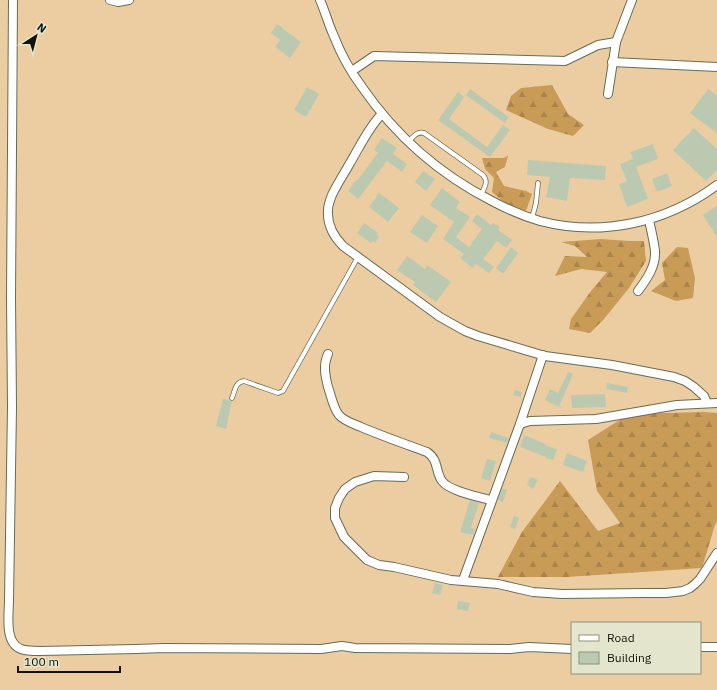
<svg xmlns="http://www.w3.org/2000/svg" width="717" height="690" viewBox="0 0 717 690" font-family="'IBM Plex Sans',sans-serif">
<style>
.grass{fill:#eccda2;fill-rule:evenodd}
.forest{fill:url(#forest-firs)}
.building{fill:#bcc9b1}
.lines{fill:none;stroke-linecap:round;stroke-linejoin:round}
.service-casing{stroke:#686b53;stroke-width:5.5}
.minor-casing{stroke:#686b53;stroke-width:10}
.service{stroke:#fff;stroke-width:4}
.minor{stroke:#fff;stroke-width:8}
</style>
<defs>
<pattern id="forest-firs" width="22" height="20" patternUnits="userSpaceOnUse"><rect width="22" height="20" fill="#c89b57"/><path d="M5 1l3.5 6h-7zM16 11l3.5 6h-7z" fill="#ab844a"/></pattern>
</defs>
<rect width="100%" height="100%" fill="#e3e6cc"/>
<path class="grass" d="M 0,0 L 717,0 L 717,690 L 0,690 ZM 572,623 L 700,623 L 700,673 L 572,673 Z"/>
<g class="forest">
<path d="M 552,85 L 568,114 L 584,125 L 573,136 L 548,129 L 506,110 L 511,96 L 521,88 Z"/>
<path d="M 508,156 L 505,167 L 496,172 L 504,186 L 526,191 L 532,194 L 526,211 L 505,203 L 492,192 L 494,178 L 485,169 L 482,158 L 503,158 Z"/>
<path d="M 601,239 L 630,241 L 644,241 L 646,261 L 629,288 L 604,319 L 590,333 L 569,329 L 571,319 L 591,291 L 607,272 L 581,269 L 555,276 L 565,256 L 587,257 L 575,246 L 561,242 Z"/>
<path d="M 677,247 L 688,248 L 695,278 L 693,298 L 676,301 L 651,291 L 665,280 L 662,263 Z"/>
<path d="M 704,412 L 717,413 L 717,521 L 715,525 L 702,568 L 567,577 L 498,577 L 522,532 L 560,481 L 598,531 L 620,523 L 597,491 L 588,440 L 629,414 Z"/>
</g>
<g class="building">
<path d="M 277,24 L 282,27 L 282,28 L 301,42 L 290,58 L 275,47 L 280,40 L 271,33 Z"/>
<path d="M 307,87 L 319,94 L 306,117 L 294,110 Z"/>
<path d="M 470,89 L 509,117 L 505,123 L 466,95 Z"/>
<path d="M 708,89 L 717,95 L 717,133 L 690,113 Z"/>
<path d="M 458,92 L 464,97 L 449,119 L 487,147 L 503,125 L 510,130 L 490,157 L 438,120 Z"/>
<path d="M 694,128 L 717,149 L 717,170 L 706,181 L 673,150 Z"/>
<path d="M 382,138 L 397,148 L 393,154 L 407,164 L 402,172 L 387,161 L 358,199 L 348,191 L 356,180 L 357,181 L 378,153 L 374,150 Z"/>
<path d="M 653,144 L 658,159 L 636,167 L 648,199 L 627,207 L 619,184 L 627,181 L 620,164 L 633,159 L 630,152 Z"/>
<path d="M 528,160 L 606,166 L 605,180 L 570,178 L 567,201 L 546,197 L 550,177 L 527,175 Z"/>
<path d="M 423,171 L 435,179 L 426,191 L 415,182 Z"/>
<path d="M 667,173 L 672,186 L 657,192 L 652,179 Z"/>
<path d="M 442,188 L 460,202 L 456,208 L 470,217 L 456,237 L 469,247 L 482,229 L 472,221 L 477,214 L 491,225 L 493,223 L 500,227 L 498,230 L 512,240 L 506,248 L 497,241 L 483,259 L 494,267 L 489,273 L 476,264 L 473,268 L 460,258 L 464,254 L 443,239 L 454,222 L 430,205 Z"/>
<path d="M 379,193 L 399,208 L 388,222 L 369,207 Z"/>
<path d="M 717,206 L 717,237 L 703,215 Z"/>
<path d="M 422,215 L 438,226 L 427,243 L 410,232 Z"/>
<path d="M 364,223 L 378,233 L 377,235 L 379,237 L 375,243 L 373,241 L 371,243 L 357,233 Z"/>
<path d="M 511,247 L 518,253 L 503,274 L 496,268 Z"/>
<path d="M 407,256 L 425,269 L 427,265 L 451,282 L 436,302 L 413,285 L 415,282 L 397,270 Z"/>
<path d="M 568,372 L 573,374 L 559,407 L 545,400 L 550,389 L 558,393 Z"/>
<path d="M 607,383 L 628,387 L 627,393 L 606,389 Z"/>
<path d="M 515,390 L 522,392 L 521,397 L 513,395 Z"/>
<path d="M 605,394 L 606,407 L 572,408 L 571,395 Z"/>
<path d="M 223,399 L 232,401 L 226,429 L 216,426 Z"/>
<path d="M 491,432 L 509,438 L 507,443 L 489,438 Z"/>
<path d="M 524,435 L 546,444 L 545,445 L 557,449 L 553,460 L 546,458 L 546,457 L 520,447 Z"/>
<path d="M 567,453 L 587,461 L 583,472 L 563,465 Z"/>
<path d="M 487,459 L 496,461 L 490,481 L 481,478 Z"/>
<path d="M 531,477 L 538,480 L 533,489 L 527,485 Z"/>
<path d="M 502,488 L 507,490 L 503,502 L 498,500 Z"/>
<path d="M 470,500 L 479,503 L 471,528 L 475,529 L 473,535 L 460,532 Z"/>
<path d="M 514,516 L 519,518 L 515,529 L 510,527 Z"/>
<path d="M 435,583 L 443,585 L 440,595 L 432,593 Z"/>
<path d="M 458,601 L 470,603 L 468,611 L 457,609 Z"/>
</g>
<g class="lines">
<defs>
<g id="service">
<path d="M 408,142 C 413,137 417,131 424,133 L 483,175 C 489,182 484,188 481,195"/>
<path d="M 532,218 L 536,203 L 538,183"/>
<path d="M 232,398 C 235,391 235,382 244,381 L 278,393 L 283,391 L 358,257"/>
</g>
<g id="minor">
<path d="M 13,0 L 11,298 L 12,407 L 9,600 C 9,614 4,643 21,649 C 26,651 33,651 40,651 L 136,649 L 164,648 L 321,649 L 342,646 L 355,648 L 510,649 L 529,647 L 572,649"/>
<path d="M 110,0 L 118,2 L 129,0"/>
<path d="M 320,0 C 325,11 328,23 333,34 C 340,52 350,71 362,87 C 395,135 439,174 492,201 C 507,209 523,216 540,221 C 601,237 666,223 717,185"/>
<path d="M 612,62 L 717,67"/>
<path d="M 352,71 L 374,56 L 565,61 L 598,45 L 616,42"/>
<path d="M 608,94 L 616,42 L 632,0"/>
<path d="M 382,114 C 370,125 359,148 350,163 C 344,174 337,184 332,195 C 330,200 328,205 328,210 C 327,224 333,236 343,246 L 440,317 L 465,331 L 478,336 L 545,356 L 612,365 L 674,377 L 685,381 L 694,387 L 704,396 L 707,403"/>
<path d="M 638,291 C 647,279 656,266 655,251 C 654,241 651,230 649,220"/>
<path d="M 328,354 C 323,365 325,375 328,387 C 331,395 333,408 339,415 C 344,421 354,424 361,427 C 382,436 405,444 427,452 C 439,460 435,471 442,481 C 449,491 479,497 491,500"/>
<path d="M 520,424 L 530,421 L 596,419 L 677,405 L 717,403"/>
<path d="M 404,477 L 374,476 L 355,482 L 345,489 L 339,498 L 335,508 L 335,518 L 344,537 L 367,560 L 379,565 L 394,567 L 451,580 L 498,584 L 533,592 L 562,594 L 645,593 L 666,593 L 683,591 L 690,588 L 695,584 L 700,579 L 717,553"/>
<path d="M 463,580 L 520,424 L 543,355"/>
<path d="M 700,647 L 717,647"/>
</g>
</defs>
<use href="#service" class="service-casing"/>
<use href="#minor" class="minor-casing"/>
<use href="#service" class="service"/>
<use href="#minor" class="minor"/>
</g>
<rect x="571" y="622" width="130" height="52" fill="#e3e6cc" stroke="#8f917e"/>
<rect x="579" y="635" width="20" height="6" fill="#ffffff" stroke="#8f917e"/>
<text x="607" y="642" font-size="12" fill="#121209">Road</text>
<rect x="579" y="652" width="20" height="12" fill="#bcc9b1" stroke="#8f917e"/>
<text x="607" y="662" font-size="12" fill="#121209">Building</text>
<g transform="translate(36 36) rotate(36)" stroke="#e3e6cc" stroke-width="3" paint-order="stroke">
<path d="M0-3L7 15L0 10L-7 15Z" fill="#121209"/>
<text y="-6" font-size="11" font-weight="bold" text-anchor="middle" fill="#121209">N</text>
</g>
<path d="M18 666v6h102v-6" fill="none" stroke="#121209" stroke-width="2"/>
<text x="24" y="666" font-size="12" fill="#121209" stroke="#e3e6cc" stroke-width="3" paint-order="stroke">100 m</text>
</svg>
